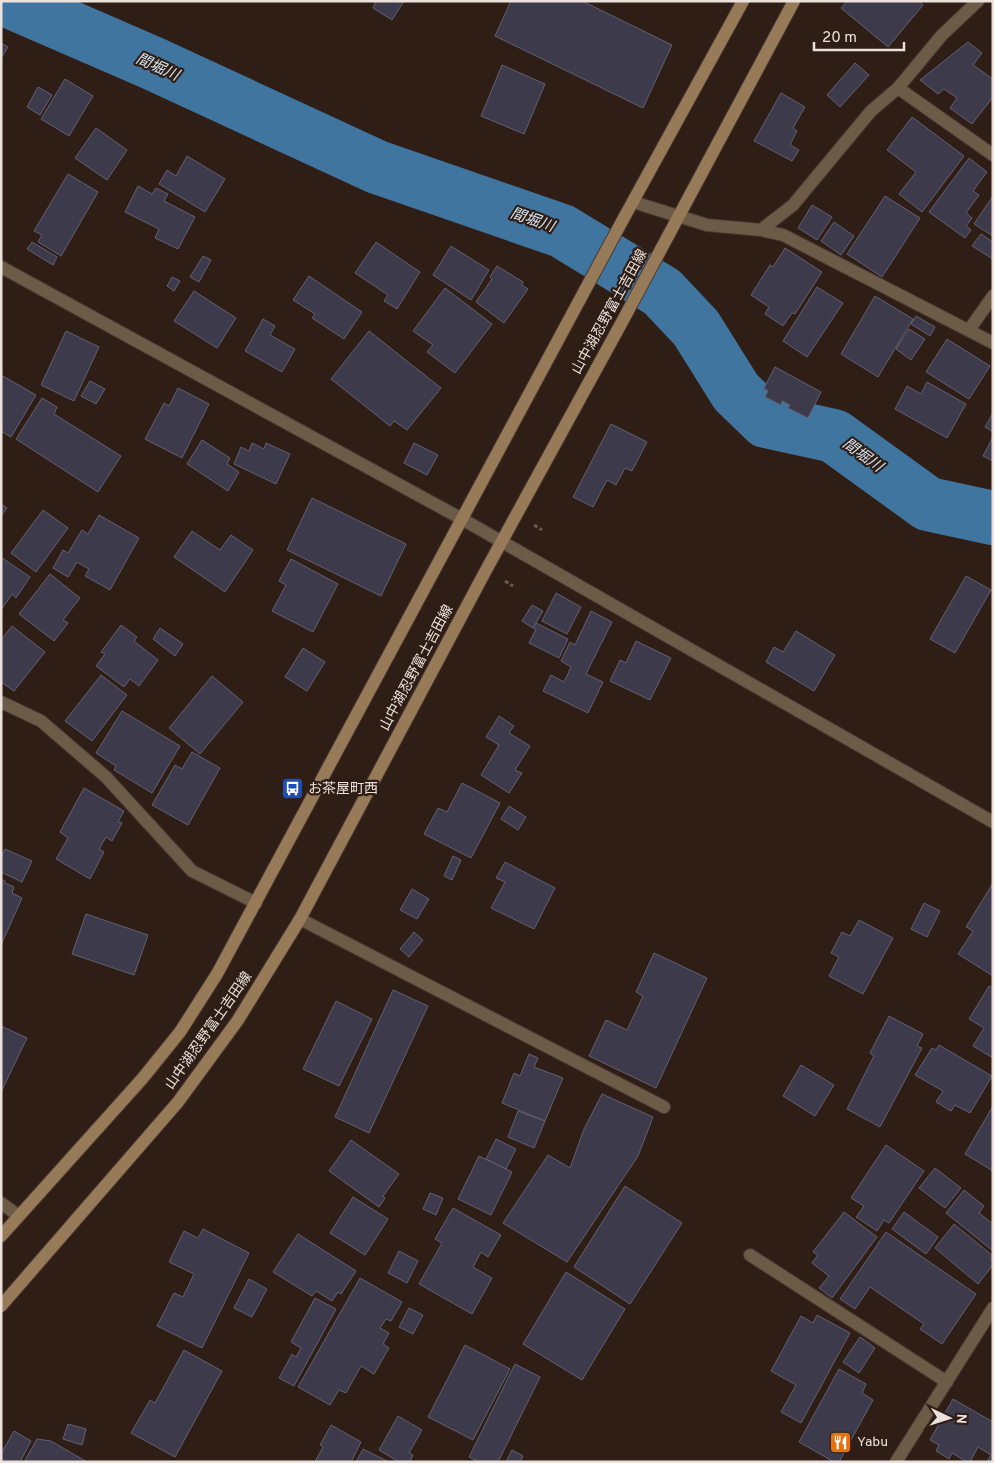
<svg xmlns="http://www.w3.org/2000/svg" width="994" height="1463" viewBox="0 0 994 1463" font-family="Overpass,'Noto Sans JP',sans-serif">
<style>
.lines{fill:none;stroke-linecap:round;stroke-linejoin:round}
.river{stroke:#40759f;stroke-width:54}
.building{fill:#3c3a4b;stroke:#626173}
.service-casing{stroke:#493932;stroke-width:14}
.minor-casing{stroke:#493932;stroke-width:14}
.tertiary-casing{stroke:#493932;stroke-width:14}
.secondary-casing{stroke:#493932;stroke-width:14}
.path{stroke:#695a53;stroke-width:3;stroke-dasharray:4 2.5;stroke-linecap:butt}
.service{stroke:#6c5b46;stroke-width:12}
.minor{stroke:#6c5b46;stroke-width:12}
.tertiary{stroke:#6c5b46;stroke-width:12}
.secondary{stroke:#977b59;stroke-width:12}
.labels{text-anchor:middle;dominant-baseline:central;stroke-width:4.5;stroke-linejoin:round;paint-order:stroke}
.street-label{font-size:14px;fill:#ece1db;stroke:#2e1e16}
.poi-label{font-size:14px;fill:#ece1db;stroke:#2e1e16;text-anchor:start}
.water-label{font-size:15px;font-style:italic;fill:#d5e4f1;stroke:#2e1e16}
</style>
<rect width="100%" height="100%" fill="#2e1e16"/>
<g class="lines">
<path class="river" d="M 9,1 L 152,63 L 377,167 L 562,231 L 662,292 L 696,328 L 736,392 L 766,421 L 834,436 L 928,504 L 993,518"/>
</g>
<g class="building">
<path d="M 376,1 L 404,1 L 392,20 L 373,8 Z"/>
<path d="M 511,1 L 582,1 L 672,45 L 643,108 L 495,36 Z"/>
<path d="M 847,1 L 919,1 L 923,5 L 888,47 L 841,8 Z"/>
<path d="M 968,42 L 982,53 L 973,65 L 993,79 L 993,97 L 972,124 L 950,108 L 957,98 L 944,89 L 938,94 L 920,80 Z"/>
<path d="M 1,43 L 8,47 L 1,58 Z"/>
<path d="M 855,63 L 869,75 L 840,107 L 827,95 Z"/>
<path d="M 502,65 L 545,84 L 524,134 L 481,116 Z"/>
<path d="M 65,79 L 93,96 L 69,136 L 41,119 Z"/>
<path d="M 38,87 L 52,95 L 40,115 L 27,107 Z"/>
<path d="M 781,93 L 805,107 L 793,128 L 797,131 L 790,145 L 799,150 L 792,161 L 754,141 Z"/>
<path d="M 912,117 L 964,156 L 922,212 L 899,194 L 916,172 L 887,150 Z"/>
<path d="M 96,128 L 127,150 L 107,180 L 75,158 Z"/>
<path d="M 187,156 L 225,179 L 205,212 L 159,184 L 167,170 L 176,176 Z"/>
<path d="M 969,158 L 987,172 L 973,191 L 979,195 L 966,213 L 972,218 L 966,226 L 971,230 L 965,238 L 929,212 Z"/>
<path d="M 68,174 L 98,192 L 61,256 L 38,242 L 42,235 L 34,231 Z"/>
<path d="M 138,186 L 152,194 L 156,188 L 168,194 L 164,201 L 195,217 L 178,249 L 155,238 L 159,229 L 125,212 Z"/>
<path d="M 885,196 L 920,218 L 882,277 L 847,254 Z"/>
<path d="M 993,196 L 993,236 L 974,224 Z"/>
<path d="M 812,205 L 832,217 L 817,240 L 798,228 Z"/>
<path d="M 834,222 L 854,236 L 841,255 L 821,241 Z"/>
<path d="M 981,234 L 993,242 L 993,259 L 972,246 Z"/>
<path d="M 32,242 L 57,257 L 53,265 L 27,249 Z"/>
<path d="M 376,242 L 420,272 L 397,309 L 384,301 L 388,295 L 355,273 Z"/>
<path d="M 451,246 L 489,270 L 471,300 L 433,275 Z"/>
<path d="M 785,248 L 822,272 L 795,314 L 792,313 L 783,326 L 765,314 L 769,307 L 751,295 L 770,265 L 773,267 Z"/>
<path d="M 203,256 L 211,260 L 199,282 L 190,277 Z"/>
<path d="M 497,266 L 523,282 L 522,285 L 528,289 L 504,323 L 476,302 L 492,279 L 490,277 Z"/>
<path d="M 309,276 L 362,312 L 344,339 L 312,318 L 315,314 L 293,300 Z"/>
<path d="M 172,277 L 180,281 L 174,291 L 167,286 Z"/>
<path d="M 817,287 L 843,303 L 807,357 L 783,341 Z"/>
<path d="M 445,288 L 492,324 L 455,373 L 427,352 L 433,345 L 413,331 Z"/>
<path d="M 194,291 L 236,318 L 217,348 L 174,321 Z"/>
<path d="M 875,296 L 913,319 L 878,377 L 841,354 Z"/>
<path d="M 916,316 L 935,327 L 930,336 L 911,324 Z"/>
<path d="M 263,319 L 275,326 L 270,335 L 295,349 L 282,372 L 245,351 Z"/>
<path d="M 909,329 L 925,339 L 911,360 L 896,349 Z"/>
<path d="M 66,331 L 99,347 L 74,401 L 41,385 Z"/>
<path d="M 369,331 L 441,388 L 407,430 L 394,421 L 390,426 L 331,379 Z"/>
<path d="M 947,339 L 990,366 L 969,399 L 926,372 Z"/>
<path d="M 775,367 L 821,392 L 808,418 L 788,408 L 790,405 L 782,401 L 781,405 L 765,397 L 768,391 L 764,388 Z"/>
<path d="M 1,375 L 36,395 L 11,437 L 1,431 Z"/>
<path d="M 90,381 L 105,389 L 96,404 L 81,396 Z"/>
<path d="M 927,382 L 966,404 L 947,438 L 895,409 L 907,386 L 921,394 Z"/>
<path d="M 178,388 L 209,404 L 182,458 L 145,439 L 164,403 L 169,406 Z"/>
<path d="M 42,398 L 57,407 L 54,414 L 121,456 L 98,492 L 16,439 Z"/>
<path d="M 993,413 L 993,432 L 985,427 Z"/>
<path d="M 611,424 L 647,442 L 632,471 L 625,468 L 616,485 L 607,480 L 593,507 L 573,497 Z"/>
<path d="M 993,437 L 993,461 L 983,456 Z"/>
<path d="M 202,440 L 230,458 L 227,464 L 239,472 L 228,491 L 187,464 Z"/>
<path d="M 252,443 L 264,449 L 266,443 L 290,454 L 276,484 L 234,464 L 241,447 L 249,451 Z"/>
<path d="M 414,443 L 438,455 L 427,475 L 404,463 Z"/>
<path d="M 312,498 L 406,544 L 381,596 L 287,550 Z"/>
<path d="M 1,504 L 7,508 L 1,516 Z"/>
<path d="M 43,510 L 68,528 L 36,572 L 11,553 Z"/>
<path d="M 99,515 L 139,538 L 110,590 L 85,576 L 89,569 L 77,562 L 68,577 L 53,568 L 63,550 L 68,553 L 82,530 L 88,534 Z"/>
<path d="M 192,531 L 220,550 L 231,535 L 253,550 L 225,592 L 174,557 Z"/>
<path d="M 1,557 L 30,577 L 16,598 L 12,594 L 1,610 Z"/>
<path d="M 291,559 L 338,584 L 313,632 L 272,611 L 286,585 L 279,581 Z"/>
<path d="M 50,574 L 80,598 L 63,620 L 68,623 L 54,641 L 19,614 Z"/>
<path d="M 966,576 L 991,590 L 955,653 L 930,639 Z"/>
<path d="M 556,593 L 581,607 L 567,634 L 542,621 Z"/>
<path d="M 532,605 L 543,611 L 533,628 L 522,621 Z"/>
<path d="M 591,611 L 612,622 L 586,674 L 603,682 L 588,713 L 543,691 L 551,675 L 564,682 L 571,667 L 561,661 L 570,642 L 575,645 Z"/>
<path d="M 536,623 L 568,639 L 559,658 L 529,643 L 536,629 L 533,628 Z"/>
<path d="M 121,625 L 137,637 L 134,641 L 158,660 L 139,686 L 130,679 L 124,687 L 96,666 L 105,654 L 101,652 Z"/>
<path d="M 12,626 L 45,652 L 14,691 L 1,682 L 1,640 Z"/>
<path d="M 160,628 L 183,644 L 175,656 L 153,639 Z"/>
<path d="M 796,631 L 835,655 L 814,691 L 766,662 L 774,647 L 783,652 Z"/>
<path d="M 636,641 L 671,658 L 650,700 L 610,681 L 620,660 L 626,663 Z"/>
<path d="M 303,648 L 325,662 L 307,691 L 285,677 Z"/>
<path d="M 101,675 L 127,695 L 92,741 L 65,721 Z"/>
<path d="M 212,676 L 243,702 L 200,754 L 169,728 Z"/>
<path d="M 122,711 L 180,746 L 152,793 L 114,770 L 116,766 L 96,753 Z"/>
<path d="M 499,716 L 514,726 L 509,733 L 530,746 L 515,770 L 522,773 L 509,793 L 481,775 L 499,745 L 486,737 Z"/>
<path d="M 192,752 L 220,768 L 188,825 L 152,805 L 175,765 L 182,769 Z"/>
<path d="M 462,783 L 500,803 L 471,858 L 424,834 L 438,808 L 447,812 Z"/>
<path d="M 84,788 L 124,811 L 118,822 L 122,823 L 112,841 L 106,837 L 99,849 L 104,852 L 90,879 L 56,859 L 68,838 L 60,832 Z"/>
<path d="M 509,806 L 526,817 L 518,830 L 501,819 Z"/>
<path d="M 5,849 L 32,861 L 22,882 L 1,872 L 1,857 Z"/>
<path d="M 453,856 L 461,860 L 452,880 L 444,876 Z"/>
<path d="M 505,862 L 555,888 L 534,929 L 491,908 L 505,882 L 496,878 Z"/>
<path d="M 1,879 L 5,881 L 5,883 L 14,887 L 12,893 L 22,898 L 1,945 Z"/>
<path d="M 993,883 L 993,976 L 958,954 L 973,931 L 966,927 Z"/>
<path d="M 412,889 L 429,899 L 417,919 L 400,910 Z"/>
<path d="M 924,903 L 940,911 L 927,937 L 911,929 Z"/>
<path d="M 86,914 L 148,935 L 134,975 L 72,954 Z"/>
<path d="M 859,920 L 893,938 L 863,994 L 829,976 L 839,957 L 831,953 L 842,932 L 850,936 Z"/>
<path d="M 414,932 L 423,940 L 409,957 L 400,949 Z"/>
<path d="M 654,953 L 707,978 L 656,1088 L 589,1056 L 606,1020 L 627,1030 L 643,996 L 636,992 Z"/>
<path d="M 989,986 L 993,988 L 993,1058 L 973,1046 L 984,1028 L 969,1019 Z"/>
<path d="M 393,990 L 428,1006 L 369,1133 L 335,1117 Z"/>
<path d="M 336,1001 L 372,1019 L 339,1086 L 303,1069 Z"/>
<path d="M 889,1016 L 923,1034 L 917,1046 L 922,1048 L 880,1127 L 847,1109 L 874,1056 L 870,1053 Z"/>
<path d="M 1,1026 L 27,1038 L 1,1092 Z"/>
<path d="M 939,1045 L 992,1076 L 970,1113 L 955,1105 L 951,1111 L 936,1102 L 943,1091 L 915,1075 L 932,1048 L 936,1050 Z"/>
<path d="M 529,1054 L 538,1058 L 534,1067 L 563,1078 L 545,1121 L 502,1103 L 514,1073 L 520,1076 Z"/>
<path d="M 801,1065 L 834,1085 L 815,1116 L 783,1096 Z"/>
<path d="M 602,1094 L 653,1117 L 638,1156 L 567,1262 L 503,1223 L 548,1155 L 570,1168 L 584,1129 Z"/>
<path d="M 993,1106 L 993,1171 L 965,1154 Z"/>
<path d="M 518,1111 L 545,1121 L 534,1148 L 508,1137 Z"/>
<path d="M 496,1139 L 516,1149 L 506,1169 L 486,1159 Z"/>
<path d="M 351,1140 L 399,1174 L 383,1196 L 385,1198 L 379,1207 L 329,1171 Z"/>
<path d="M 886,1145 L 924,1171 L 889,1223 L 884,1220 L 877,1231 L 856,1217 L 864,1206 L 851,1198 Z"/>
<path d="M 479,1156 L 512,1172 L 491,1215 L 458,1199 Z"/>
<path d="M 935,1168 L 961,1188 L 945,1208 L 919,1188 Z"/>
<path d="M 625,1186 L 682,1223 L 630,1304 L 574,1267 Z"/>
<path d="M 964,1190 L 984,1206 L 979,1213 L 993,1224 L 993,1251 L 946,1213 Z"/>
<path d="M 430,1193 L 443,1198 L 436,1215 L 423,1209 Z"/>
<path d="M 353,1197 L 388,1219 L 365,1255 L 330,1233 Z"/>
<path d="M 453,1208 L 501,1235 L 488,1257 L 481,1252 L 473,1267 L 492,1278 L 472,1314 L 419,1284 L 442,1243 L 435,1239 Z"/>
<path d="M 844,1212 L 877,1237 L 832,1298 L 819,1288 L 829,1276 L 812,1263 L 818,1255 L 813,1252 Z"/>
<path d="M 904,1212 L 938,1237 L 926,1254 L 892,1229 Z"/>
<path d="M 954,1224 L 993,1256 L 990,1259 L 993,1261 L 993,1265 L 978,1284 L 935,1248 Z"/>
<path d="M 203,1229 L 249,1253 L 202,1348 L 157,1326 L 174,1293 L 183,1297 L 194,1274 L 169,1262 L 184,1231 L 198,1238 Z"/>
<path d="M 886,1232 L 976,1294 L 942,1344 L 920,1329 L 924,1324 L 870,1287 L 855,1309 L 840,1299 Z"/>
<path d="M 298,1234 L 356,1271 L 341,1294 L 338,1292 L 332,1301 L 316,1291 L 312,1296 L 273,1272 Z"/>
<path d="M 399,1251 L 418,1261 L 407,1283 L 388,1273 Z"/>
<path d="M 566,1272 L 625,1309 L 582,1380 L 523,1344 Z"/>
<path d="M 360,1278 L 402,1302 L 391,1321 L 386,1319 L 380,1328 L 389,1333 L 383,1344 L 389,1348 L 374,1374 L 361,1366 L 346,1393 L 339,1390 L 330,1405 L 298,1387 Z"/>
<path d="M 249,1279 L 267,1289 L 252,1317 L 234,1308 Z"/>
<path d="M 315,1298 L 336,1309 L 294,1386 L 279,1378 L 292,1354 L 296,1357 L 301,1348 L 291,1342 Z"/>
<path d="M 409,1308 L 423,1315 L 413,1334 L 399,1327 Z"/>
<path d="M 817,1315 L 850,1333 L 801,1423 L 781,1412 L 796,1385 L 771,1371 L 801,1316 L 813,1323 Z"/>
<path d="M 860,1337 L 875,1348 L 859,1373 L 843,1362 Z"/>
<path d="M 465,1345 L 510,1369 L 473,1440 L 428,1417 Z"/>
<path d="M 184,1350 L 222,1371 L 175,1457 L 131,1433 L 150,1400 L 155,1403 Z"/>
<path d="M 515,1364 L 540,1377 L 498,1462 L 479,1462 L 469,1457 Z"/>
<path d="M 839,1369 L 866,1384 L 862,1393 L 873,1400 L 839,1462 L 834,1462 L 799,1442 Z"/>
<path d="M 953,1399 L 993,1422 L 993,1462 L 987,1462 L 991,1455 L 978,1447 L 970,1462 L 967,1462 L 952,1453 L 949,1459 L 936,1451 L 939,1445 L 930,1440 Z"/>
<path d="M 398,1416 L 422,1430 L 409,1453 L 413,1455 L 410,1462 L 399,1462 L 379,1450 Z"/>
<path d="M 68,1424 L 86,1429 L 82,1445 L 63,1439 Z"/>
<path d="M 331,1425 L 361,1442 L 351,1462 L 315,1462 L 323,1447 L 320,1445 Z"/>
<path d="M 14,1431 L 31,1441 L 20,1462 L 2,1462 L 1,1454 Z"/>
<path d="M 37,1439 L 51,1441 L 87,1462 L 24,1462 Z"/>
<path d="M 363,1449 L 389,1462 L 356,1462 Z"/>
<path d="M 512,1450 L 523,1456 L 520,1462 L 506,1462 Z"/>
</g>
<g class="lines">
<defs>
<g id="service">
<path d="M 761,230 L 783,235 L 993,343"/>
<path d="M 1,1203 L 19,1216"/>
</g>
<g id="minor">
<path d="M 898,88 L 993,155"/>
<path d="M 633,202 L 707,225 L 761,230 L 793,205 L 871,111 L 898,88 L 942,35 L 978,1"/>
<path d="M 1,267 L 462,519 L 993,822"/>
<path d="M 969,330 L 993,296"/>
<path d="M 1,702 L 41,721 L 106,777 L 192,871 L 256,903"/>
<path d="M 300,919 L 664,1107"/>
<path d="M 750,1255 L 947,1382"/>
</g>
<path id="tertiary" d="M 896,1462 L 993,1308"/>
<g id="secondary">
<path d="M 1,1236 L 142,1079 L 180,1032 L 217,974 L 620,225 L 743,1"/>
<path d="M 1,1306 L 178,1102 L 238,1020 L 300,919 L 485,572 L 622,322 L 794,1"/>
</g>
</defs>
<use href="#service" class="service-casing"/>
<use href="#minor" class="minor-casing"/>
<use href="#tertiary" class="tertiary-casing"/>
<use href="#secondary" class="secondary-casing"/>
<g class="path">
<path d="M 534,525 L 542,530"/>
<path d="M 505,581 L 513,586"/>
</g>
<use href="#service" class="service"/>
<use href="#minor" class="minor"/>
<use href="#tertiary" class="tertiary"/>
<use href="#secondary" class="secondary"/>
</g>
<defs>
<symbol id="bus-square" viewBox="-11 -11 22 22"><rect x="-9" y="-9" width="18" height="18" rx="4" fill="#1a4fb4" stroke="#2e1e16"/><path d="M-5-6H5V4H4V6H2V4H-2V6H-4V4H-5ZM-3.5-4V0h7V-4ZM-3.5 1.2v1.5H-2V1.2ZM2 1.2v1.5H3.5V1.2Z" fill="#fff"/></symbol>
<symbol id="restaurant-square" viewBox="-11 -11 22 22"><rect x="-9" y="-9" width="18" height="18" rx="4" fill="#e8710a" stroke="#2e1e16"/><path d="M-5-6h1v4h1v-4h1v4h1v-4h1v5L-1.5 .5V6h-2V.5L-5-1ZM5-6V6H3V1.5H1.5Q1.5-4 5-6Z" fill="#fff"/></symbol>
</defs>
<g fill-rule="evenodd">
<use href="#bus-square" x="280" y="776" width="25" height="25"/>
<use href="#restaurant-square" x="828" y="1430" width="25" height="25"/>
</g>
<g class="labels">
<g class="street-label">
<text transform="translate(610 312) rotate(-61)">山中湖忍野富士吉田線</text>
<text transform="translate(417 668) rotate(-62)">山中湖忍野富士吉田線</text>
<text transform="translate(209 1031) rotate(-55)">山中湖忍野富士吉田線</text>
</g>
<g class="poi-label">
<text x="308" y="789">お茶屋町西</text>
<text x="857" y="1442">Yabu</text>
</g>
<g class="water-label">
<text transform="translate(157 68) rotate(24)">間堀川</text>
<text transform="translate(532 221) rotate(19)">間堀川</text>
<text transform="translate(862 456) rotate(36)">間堀川</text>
</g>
</g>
<rect width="994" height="1463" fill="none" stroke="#ece1db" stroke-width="5"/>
<g transform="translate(949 1418) rotate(94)" stroke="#2e1e16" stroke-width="4" paint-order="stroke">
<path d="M0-4L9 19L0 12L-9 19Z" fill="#ece1db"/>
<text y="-8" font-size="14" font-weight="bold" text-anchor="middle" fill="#ece1db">N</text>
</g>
<path d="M814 42v8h90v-8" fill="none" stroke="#ece1db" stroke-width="2.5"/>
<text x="822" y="42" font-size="15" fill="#ece1db" stroke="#2e1e16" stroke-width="4" paint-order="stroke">20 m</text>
</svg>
